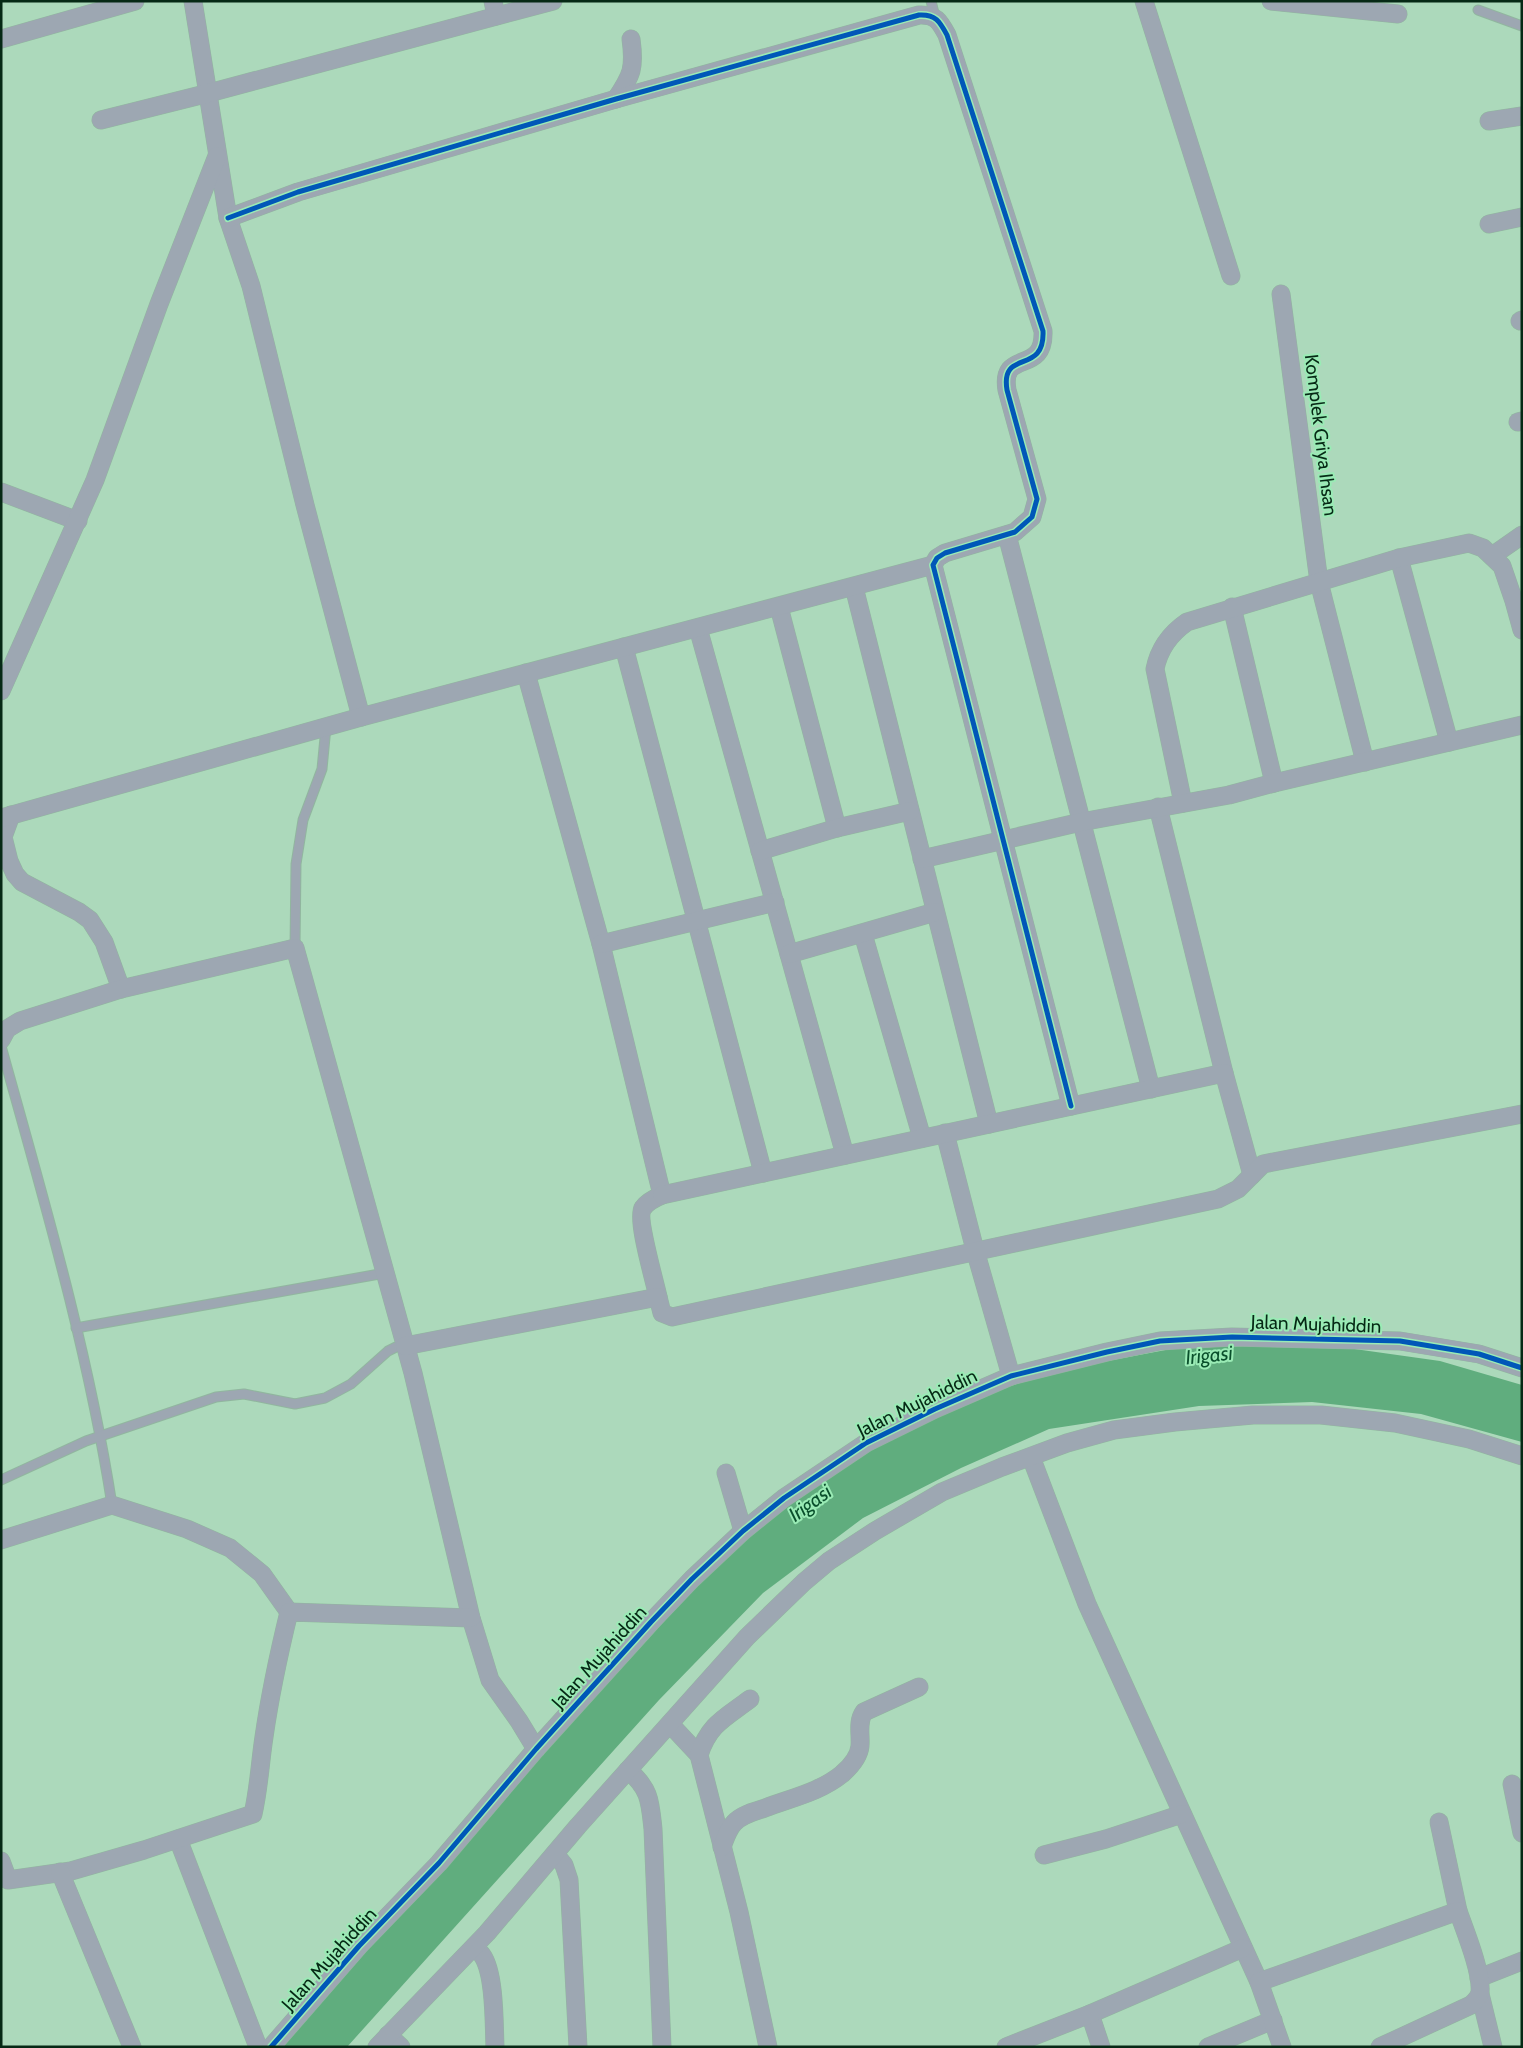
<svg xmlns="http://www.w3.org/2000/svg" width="1523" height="2048" viewBox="0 0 1523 2048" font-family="Cabin,sans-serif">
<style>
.water{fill:#60ad7e}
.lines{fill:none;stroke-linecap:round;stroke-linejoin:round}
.service-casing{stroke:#91b69f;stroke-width:11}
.minor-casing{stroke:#91b69f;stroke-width:19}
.service{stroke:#9da7b2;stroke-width:9}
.minor{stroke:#9da7b2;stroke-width:18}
.cycleway-casing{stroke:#9aebb5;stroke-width:8}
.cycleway{stroke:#0057b8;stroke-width:5}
.labels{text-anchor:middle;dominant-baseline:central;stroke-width:4;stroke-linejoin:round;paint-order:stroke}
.street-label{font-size:19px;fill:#062915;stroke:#9aebb5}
.water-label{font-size:20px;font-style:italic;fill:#094f2b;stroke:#9aebb5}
</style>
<rect width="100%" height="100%" fill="#acd9bb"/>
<path class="water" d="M 1319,1344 L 1440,1361 L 1522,1385 L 1522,1442 L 1421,1414 L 1312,1402 L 1199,1406 L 1049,1429 L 961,1468 L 863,1518 L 763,1593 L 659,1700 L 347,2047 L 276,2047 L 739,1539 L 820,1477 L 955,1405 L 1055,1371 L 1176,1348 Z"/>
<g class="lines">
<defs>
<g id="service">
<path d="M 931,1 L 935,17"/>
<path d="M 1478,10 L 1522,26"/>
<path d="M 295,948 L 296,864 L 303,820 L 322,769 L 326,727"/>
<path d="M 1,1046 C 43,1197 88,1349 112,1505"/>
<path d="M 76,1328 L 385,1273"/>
<path d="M 1,1480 L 86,1441 L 216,1397 L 244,1394 L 295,1404 L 325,1398 L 351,1384 L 388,1351 L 396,1347 L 405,1346"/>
</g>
<g id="minor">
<path d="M 193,1 L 228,218 L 251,286 L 305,505 L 361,717"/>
<path d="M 493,1 L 496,16"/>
<path d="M 1144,1 L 1231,276"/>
<path d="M 1271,1 L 1398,14"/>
<path d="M 1,39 L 135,1"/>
<path d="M 616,99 C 632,75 635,68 631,39"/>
<path d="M 101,120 L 209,93 L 553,1"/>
<path d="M 1489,121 L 1522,116"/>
<path d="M 228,218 L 298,192 L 616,99 L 919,15 C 936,14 940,22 947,35 L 1043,331 C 1045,376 1000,348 1007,390 L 1037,499 L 1032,517 L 1015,532 L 945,553 L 937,558 L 933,565 L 1071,1106"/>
<path d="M 1489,224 L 1522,217"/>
<path d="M 1281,294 L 1319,582 L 1365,762"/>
<path d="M 1520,321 L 1522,320"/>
<path d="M 1518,422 L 1522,421"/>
<path d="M 1,492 L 78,521"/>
<path d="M 1007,535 L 1151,1089"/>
<path d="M 1492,556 L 1522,535"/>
<path d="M 1399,558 L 1449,742"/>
<path d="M 854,587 L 989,1124"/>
<path d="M 779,607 L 837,828"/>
<path d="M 1232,607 L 1274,783"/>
<path d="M 698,628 L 845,1155"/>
<path d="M 624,647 L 763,1173"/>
<path d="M 526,673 L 601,944 L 662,1195 C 655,1198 647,1202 643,1208 C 636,1218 655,1282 658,1297"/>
<path d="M 1,691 L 95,480 L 159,304 L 217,156"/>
<path d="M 1183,803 L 1155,669 C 1159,649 1171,633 1187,622 L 1399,558 L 1469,543 L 1483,548 L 1502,566 L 1514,601 L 1522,630"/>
<path d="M 1158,807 L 1224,1073"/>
<path d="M 11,815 L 3,837 L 9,861 L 15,874 L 22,882 L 79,912 L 90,920 L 104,942 L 121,989"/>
<path d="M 1,818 L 361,717 L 933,565"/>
<path d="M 760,851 L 837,828 L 910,811"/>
<path d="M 922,859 L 1081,822 L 1229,795 L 1274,783 L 1522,725"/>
<path d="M 863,934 L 922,1138"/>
<path d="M 601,944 L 775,902"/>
<path d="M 789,954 L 935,912"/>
<path d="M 1,1040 L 7,1029 L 20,1021 L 121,989 L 295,948 L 413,1373 L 471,1618 L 490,1680 L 519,1721 L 536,1749"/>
<path d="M 945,1133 L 975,1250 L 1011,1376"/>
<path d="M 662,1195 L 1224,1073 L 1252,1175"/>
<path d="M 405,1346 L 658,1297 L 662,1313 L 672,1317 L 1218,1199 L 1238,1189 L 1263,1164 L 1522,1114"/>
<path d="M 1031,1457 L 1087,1604 L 1259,1982"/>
<path d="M 726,1473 L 743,1531"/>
<path d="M 1,1540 L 112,1505 L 187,1529 L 230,1548 L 262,1574 L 289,1612"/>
<path d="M 670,1724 L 699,1755 L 739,1912 L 768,2047"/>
<path d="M 699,1755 C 709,1724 725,1718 750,1699"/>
<path d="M 628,1770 C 650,1789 650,1801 653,1829 L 662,2047"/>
<path d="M 1512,1784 L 1522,1833"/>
<path d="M 1439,1822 L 1458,1911"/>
<path d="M 178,1839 L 258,2047"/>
<path d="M 722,1847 C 725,1839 728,1829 734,1823 C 741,1815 755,1811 765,1808 C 791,1798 820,1792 842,1774 C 850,1767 859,1757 860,1746 C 861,1734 857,1722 864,1712 L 919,1687"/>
<path d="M 555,1854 L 564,1865 L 569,1880 L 578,2047"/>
<path d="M 1044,1855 L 1106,1839 L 1182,1814"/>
<path d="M 1,1861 L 8,1880 L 71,1871 L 144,1850 L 253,1814 C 259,1788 260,1763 264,1737 C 270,1695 279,1653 289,1612 L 471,1618"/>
<path d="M 60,1872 L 132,2047"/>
<path d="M 473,1948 C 476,1950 480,1952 482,1955 C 495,1973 494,2024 495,2047"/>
<path d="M 1479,1978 L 1522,1961"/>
<path d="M 1480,1994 L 1493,2047"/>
<path d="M 1090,2014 L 1101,2047"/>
<path d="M 388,2035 L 401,2047"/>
<path d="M 271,2047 L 359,1946 L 439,1863 L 536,1749 L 651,1622 L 692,1579 L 743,1531 L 784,1498 L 866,1443 L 935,1409 L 1011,1376 L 1107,1352 L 1160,1341 L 1232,1337 L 1400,1341 L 1479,1354 L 1522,1368"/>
<path d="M 377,2047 L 487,1933 L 578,1826 L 747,1637 L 804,1582 L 829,1561 L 875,1531 L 942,1492 L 1002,1467 L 1067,1443 L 1114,1430 L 1175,1422 L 1253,1415 L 1321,1415 L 1395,1423 L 1469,1439 L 1522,1456"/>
<path d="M 1006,2047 L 1090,2014 L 1243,1948"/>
<path d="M 1208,2047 L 1273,2020"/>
<path d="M 1282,2047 L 1259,1982 L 1458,1911 C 1465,1931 1482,1972 1480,1992 C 1479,1998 1475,2001 1471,2005 L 1380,2047"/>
</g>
</defs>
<use href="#service" class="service-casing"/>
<use href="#minor" class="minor-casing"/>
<use href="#service" class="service"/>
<use href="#minor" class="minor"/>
<defs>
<g id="cycleway">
<path d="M 228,218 L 298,192 L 616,99 L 919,15 C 936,14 940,22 947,35 L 1043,331 C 1045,376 1000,348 1007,390 L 1037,499 L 1032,517 L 1015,532 L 945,553 L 937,558 L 933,565 L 1071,1106"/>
<path d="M 271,2047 L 359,1946 L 439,1863 L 536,1749 L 651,1622 L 692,1579 L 743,1531 L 784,1498 L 866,1443 L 935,1409 L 1011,1376 L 1107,1352 L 1160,1341 L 1232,1337 L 1400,1341 L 1479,1354 L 1522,1368"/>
</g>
</defs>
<use href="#cycleway" class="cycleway-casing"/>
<use href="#cycleway" class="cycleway"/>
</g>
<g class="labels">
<g class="street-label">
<text transform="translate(1321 435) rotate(83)">Komplek Griya Ihsan</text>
<text transform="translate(1316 1324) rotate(2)">Jalan Mujahiddin</text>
<text transform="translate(917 1403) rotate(-26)">Jalan Mujahiddin</text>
<text transform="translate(599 1657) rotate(-48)">Jalan Mujahiddin</text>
<text transform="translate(329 1959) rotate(-48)">Jalan Mujahiddin</text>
</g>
<g class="water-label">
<text transform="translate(1209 1355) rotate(-6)">Irigasi</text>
<text transform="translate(810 1503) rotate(-36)">Irigasi</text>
</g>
</g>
<rect width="1523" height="2048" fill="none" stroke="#062915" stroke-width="5"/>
</svg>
